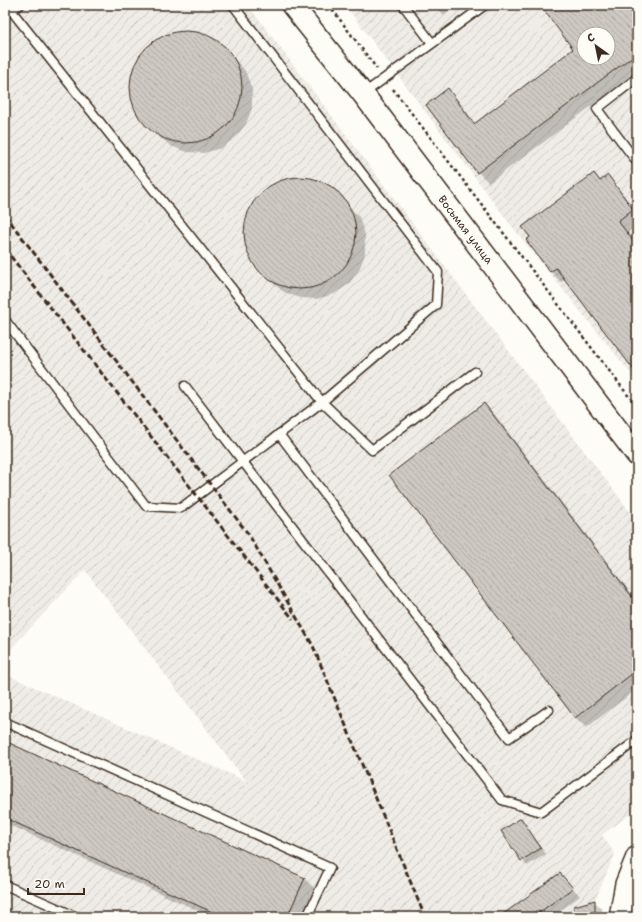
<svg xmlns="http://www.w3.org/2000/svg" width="642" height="922" viewBox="0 0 642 922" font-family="'Shantell Sans',sans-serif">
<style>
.industrial{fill:url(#industrial-furrows);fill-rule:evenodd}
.shadow{fill:#0003;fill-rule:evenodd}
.building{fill:url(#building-back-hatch);stroke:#3b2a1e;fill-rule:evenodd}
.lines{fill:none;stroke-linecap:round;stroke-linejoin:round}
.lane-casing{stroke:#3b2a1e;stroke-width:11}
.secondary-casing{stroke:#3b2a1e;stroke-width:24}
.path{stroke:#3b2a1e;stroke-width:2.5;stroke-dasharray:3 3;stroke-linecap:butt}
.lane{stroke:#fdfcf7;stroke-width:8}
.secondary{stroke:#fdfcf7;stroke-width:21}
.rail{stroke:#3b2a1e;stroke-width:3;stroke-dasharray:6 3;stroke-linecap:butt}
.labels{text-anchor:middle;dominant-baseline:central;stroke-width:4;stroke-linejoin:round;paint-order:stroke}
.street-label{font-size:11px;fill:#3b2a1e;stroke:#fdfcf7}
</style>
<defs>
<pattern id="industrial-furrows" width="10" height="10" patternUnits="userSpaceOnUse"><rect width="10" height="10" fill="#efece7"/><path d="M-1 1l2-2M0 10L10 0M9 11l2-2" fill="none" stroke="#cecbc6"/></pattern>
<pattern id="building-back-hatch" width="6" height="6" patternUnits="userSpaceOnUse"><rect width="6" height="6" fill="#cdc8c2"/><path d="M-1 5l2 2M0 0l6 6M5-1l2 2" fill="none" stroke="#b1aca6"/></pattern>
</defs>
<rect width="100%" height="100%" fill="#fdfcf7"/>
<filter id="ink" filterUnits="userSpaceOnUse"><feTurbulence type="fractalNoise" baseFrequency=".025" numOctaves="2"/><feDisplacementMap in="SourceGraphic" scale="8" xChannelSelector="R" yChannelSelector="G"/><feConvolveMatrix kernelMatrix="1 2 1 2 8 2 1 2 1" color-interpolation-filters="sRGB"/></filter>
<g filter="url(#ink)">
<g class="industrial">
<path d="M 5,5 L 248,5 L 637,521 L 637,809 L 602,835 L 615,854 L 595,900 L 594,917 L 5,917 L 5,674 L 246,781 L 85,570 L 5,655 Z"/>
<path d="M 345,5 L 637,5 L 637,381 L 510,224 ZM 584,34 L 608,34 L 608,58 L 584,58 Z"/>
</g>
<g class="shadow">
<path d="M 434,5 L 458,5 L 444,15 Z"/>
<path d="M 541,5 L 637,5 L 637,72 L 489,183 L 478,172 L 427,105 L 448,90 L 458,100 L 476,124 L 575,50 ZM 584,34 L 608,34 L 608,58 L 584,58 Z"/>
<path d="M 188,32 L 206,36 L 222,45 L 245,71 L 252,89 L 252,108 L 246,124 L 235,138 L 221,148 L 204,153 L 187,152 L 171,146 L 157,135 L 146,124 L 136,110 L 131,93 L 132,75 L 140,58 L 152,44 L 169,35 Z"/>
<path d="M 594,174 L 601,182 L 608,177 L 637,212 L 637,225 L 628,232 L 637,244 L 637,372 L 566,279 L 561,282 L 551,272 L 527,240 Z"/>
<path d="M 301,178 L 319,181 L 335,191 L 359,217 L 365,235 L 365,254 L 359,270 L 349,284 L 334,294 L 317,299 L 300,298 L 284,292 L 270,281 L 259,270 L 249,255 L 245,238 L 246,221 L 253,204 L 266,190 L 282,180 Z"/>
<path d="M 484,404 L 495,415 L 637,601 L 637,689 L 586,728 L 575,717 Z"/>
<path d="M 5,742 L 305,879 L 315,889 L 303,917 L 212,917 L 5,823 Z"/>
<path d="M 521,819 L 546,854 L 527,866 L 522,860 Z"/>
<path d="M 560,874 L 580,896 L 552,917 L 500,917 Z"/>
<path d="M 594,901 L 602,909 L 603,917 L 574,917 Z"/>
</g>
<g class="building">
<path d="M 540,5 L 637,5 L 637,53 L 477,173 L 426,105 L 448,88 L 474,124 L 573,49 ZM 584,34 L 608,34 L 608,58 L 584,58 Z"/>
<circle cx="186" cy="87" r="56"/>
<path d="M 594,173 L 600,181 L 608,175 L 633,209 L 618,221 L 637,246 L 637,374 L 556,268 L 550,272 L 526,240 L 530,237 L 522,227 Z"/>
<circle cx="300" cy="233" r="56"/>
<path d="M 484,403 L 637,603 L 637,670 L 575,718 L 389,475 Z"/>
<path d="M 5,741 L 305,878 L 287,917 L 223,917 L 5,818 Z"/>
<path d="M 521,818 L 541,848 L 521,861 L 501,831 Z"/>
<path d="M 560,873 L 573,888 L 533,917 L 499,917 Z"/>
<path d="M 595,900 L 595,917 L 573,917 L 574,906 Z"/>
</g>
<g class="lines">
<defs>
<g id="lane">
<path d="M 7,5 L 322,402 L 372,450 L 475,372"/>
<path d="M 403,5 L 432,43"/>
<path d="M 5,13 L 20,5"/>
<path d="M 637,78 L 597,109 L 637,162"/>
<path d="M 363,94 L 485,5"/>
<path d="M 5,320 L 146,506 L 181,508 L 322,402 L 436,305 L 438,272 L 233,5"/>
<path d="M 185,386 L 502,800 L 541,812 L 637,740"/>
<path d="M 279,434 L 509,738 L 549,710"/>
<path d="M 5,722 L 330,868 L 307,917"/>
<path d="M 5,885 L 77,917"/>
</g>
<g id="secondary">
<path id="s1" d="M 292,5 L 363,94 L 637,455"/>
<path d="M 620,917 L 626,884 L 637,857"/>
</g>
</defs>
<use href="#lane" class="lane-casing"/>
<use href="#secondary" class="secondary-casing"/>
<g class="path">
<path d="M 329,5 L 377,69"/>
<path d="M 393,89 L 637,407"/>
</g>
<use href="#lane" class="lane"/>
<use href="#secondary" class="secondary"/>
<g class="rail">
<path d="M 5,215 L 249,535 L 313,646 L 425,917"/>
<path d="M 5,249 L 293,619"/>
</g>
</g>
</g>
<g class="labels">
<g class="street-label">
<text stroke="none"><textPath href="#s1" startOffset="284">Восьмая улица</textPath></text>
</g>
</g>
<rect width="642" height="922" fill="none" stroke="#fdfcf7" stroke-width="20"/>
<rect x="10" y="10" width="622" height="902" fill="none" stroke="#3b2a1e" stroke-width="1.5" filter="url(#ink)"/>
<g transform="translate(596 46) rotate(327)"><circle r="19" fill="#fdfcf7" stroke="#afa8a0"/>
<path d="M0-3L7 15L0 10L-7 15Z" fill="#3b2a1e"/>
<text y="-6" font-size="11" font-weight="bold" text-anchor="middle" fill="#3b2a1e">С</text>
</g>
<path d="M28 888v6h56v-6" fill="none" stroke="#3b2a1e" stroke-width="2"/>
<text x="34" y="888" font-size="12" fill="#3b2a1e" stroke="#fdfcf7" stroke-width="3" paint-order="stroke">20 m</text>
</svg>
